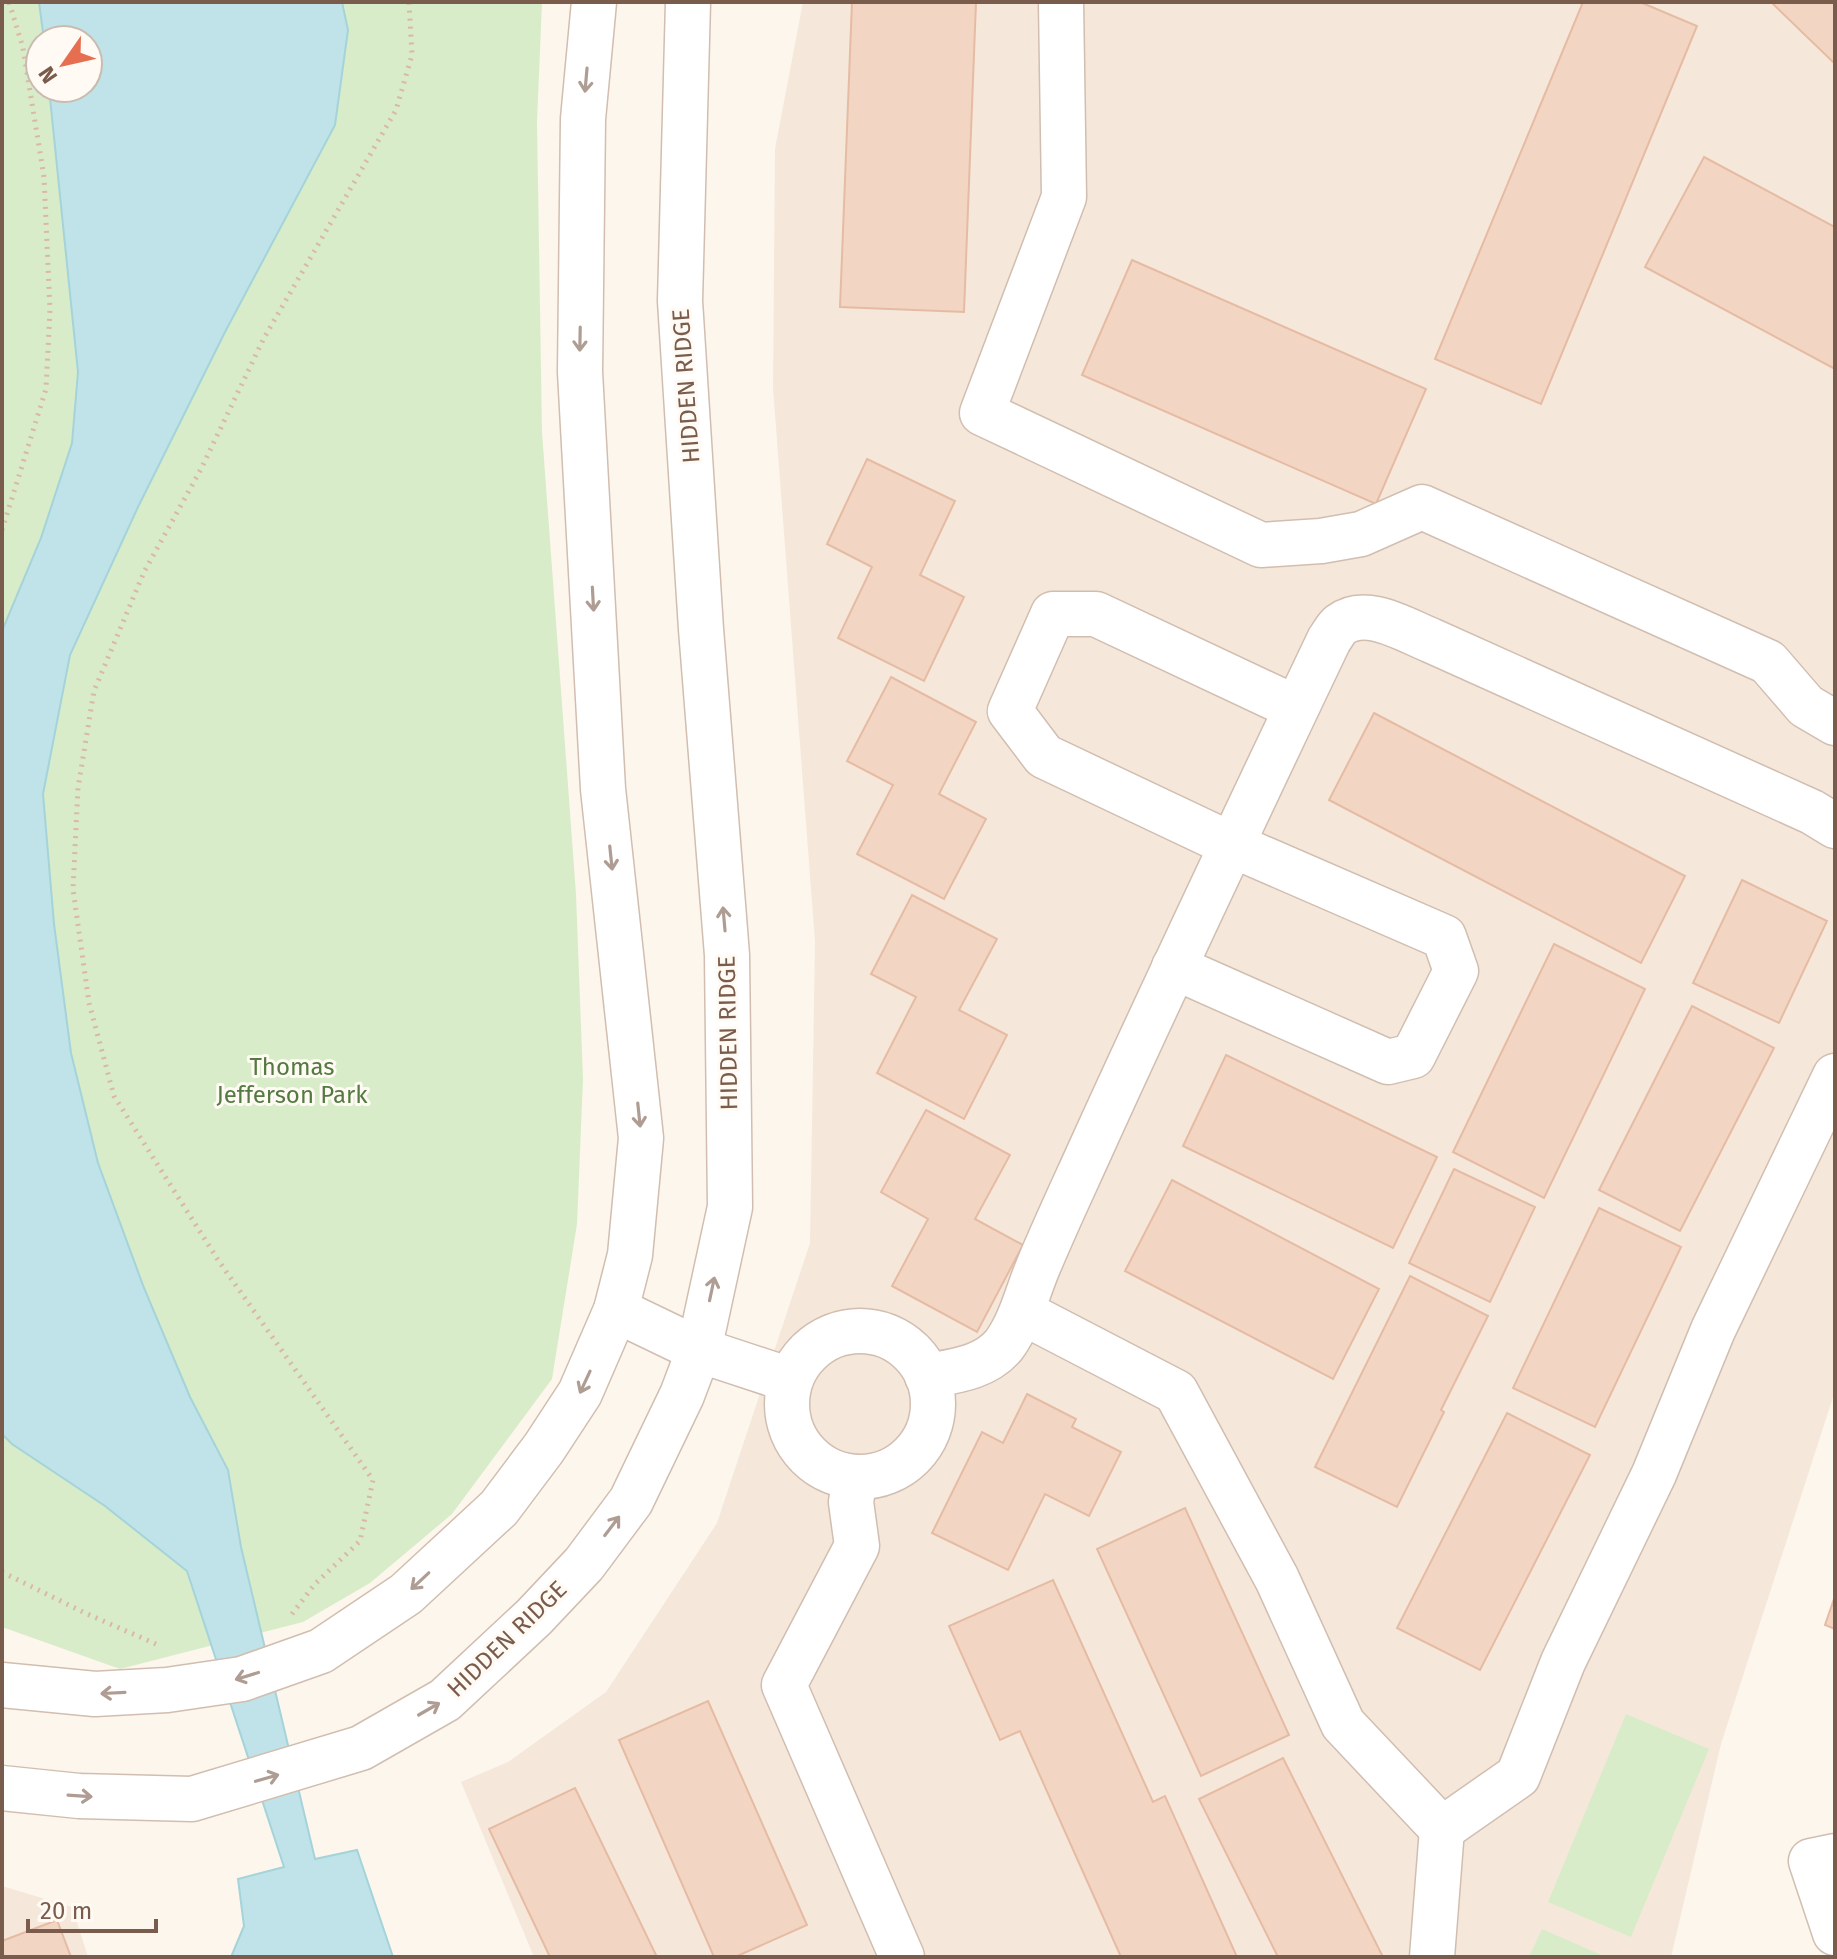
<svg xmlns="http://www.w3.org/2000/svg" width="1837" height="1959" viewBox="0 0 1837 1959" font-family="'Fira Sans',sans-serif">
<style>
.residential{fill:#f5e8da}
.green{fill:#d8ecc9;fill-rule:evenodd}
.water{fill:#bfe3e8;stroke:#a5d3da;stroke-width:2}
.building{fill:#f3d5c3;stroke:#e6bba3;stroke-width:2}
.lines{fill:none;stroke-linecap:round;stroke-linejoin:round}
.minor-casing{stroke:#d1beb0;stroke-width:47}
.path{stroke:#d9b8a5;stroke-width:5;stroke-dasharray:2 6;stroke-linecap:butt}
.minor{stroke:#fff;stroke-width:44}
.oneway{stroke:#af9d94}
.labels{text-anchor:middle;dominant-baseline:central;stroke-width:6;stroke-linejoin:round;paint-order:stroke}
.street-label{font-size:24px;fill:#7a5c4d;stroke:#fffaf3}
.park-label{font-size:24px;fill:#537a41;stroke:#fffaf3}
</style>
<rect width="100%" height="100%" fill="#fdf6ec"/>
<g class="residential">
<path d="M 803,2 L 1835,2 L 1835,1391 L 1721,1744 L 1671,1957 L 534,1957 L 461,1782 L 508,1762 L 606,1692 L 717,1523 L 810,1243 L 815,942 L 773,388 L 775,149 Z"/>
<path d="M 2,1886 L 72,1907 L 88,1957 L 2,1957 Z"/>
</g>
<g class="green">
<path d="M 2,2 L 542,2 L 537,122 L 542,432 L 576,894 L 583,1079 L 577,1224 L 552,1379 L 452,1514 L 370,1583 L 303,1622 L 120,1669 L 2,1627 ZM 40,40 L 88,40 L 88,88 L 40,88 Z"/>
<path d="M 1626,1714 L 1709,1749 L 1631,1937 L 1548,1902 Z"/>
<path d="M 1542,1929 L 1606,1957 L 1529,1957 Z"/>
</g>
<path class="water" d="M 39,2 L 342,2 L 348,30 L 335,125 L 225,332 L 138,507 L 70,655 L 43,794 L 54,924 L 71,1053 L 98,1163 L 144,1288 L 190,1397 L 228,1470 L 241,1547 L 315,1859 L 357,1850 L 393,1957 L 231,1957 L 244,1926 L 238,1879 L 284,1867 L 187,1571 L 105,1506 L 12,1444 L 2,1434 L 2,631 L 41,538 L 72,443 L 78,372 L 49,88 L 88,88 L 88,40 L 44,40 Z"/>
<g class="building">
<path d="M 852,2 L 976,2 L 964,312 L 840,307 Z"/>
<path d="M 1583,2 L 1640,2 L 1697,26 L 1541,404 L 1435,359 Z"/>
<path d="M 1771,2 L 1835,2 L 1835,64 Z"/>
<path d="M 1704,157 L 1835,227 L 1835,369 L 1645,267 Z"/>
<path d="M 1132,260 L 1426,389 L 1376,504 L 1082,375 Z"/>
<path d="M 867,459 L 955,501 L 920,575 L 964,597 L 924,681 L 838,638 L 872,567 L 827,544 Z"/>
<path d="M 891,677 L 976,722 L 939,794 L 986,819 L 944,899 L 857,854 L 893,785 L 847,761 Z"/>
<path d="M 1374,713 L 1685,876 L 1641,963 L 1329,800 Z"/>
<path d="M 1742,880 L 1827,921 L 1779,1023 L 1693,983 Z"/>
<path d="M 912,895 L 997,939 L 959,1010 L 1007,1035 L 964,1119 L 877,1073 L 916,997 L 871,974 Z"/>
<path d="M 1554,944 L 1645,989 L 1544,1198 L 1453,1152 Z"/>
<path d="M 1692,1006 L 1774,1048 L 1680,1231 L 1599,1190 Z"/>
<path d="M 1226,1055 L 1437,1157 L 1393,1248 L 1183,1146 Z"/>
<path d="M 926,1110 L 1010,1155 L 975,1219 L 1023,1245 L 977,1332 L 892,1286 L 928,1219 L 881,1192 Z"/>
<path d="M 1454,1169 L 1535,1207 L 1490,1302 L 1409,1263 Z"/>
<path d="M 1172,1180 L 1379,1289 L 1333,1379 L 1125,1271 Z"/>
<path d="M 1599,1208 L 1681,1247 L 1595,1427 L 1513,1388 Z"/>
<path d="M 1410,1276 L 1488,1316 L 1441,1410 L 1444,1412 L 1397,1507 L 1315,1467 Z"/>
<path d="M 1027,1394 L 1076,1419 L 1072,1427 L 1121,1452 L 1089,1516 L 1045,1494 L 1008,1570 L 932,1533 L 982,1432 L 1003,1443 Z"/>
<path d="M 1507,1413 L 1590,1455 L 1480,1670 L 1397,1628 Z"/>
<path d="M 1185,1508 L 1289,1735 L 1201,1776 L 1097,1549 Z"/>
<path d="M 1053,1580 L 1153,1802 L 1165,1796 L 1237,1957 L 1121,1957 L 1020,1731 L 1000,1740 L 949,1626 Z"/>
<path d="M 1835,1596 L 1835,1629 L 1825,1625 Z"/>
<path d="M 708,1701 L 807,1925 L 735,1957 L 714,1957 L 619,1740 Z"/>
<path d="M 1283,1758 L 1383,1957 L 1278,1957 L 1199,1799 Z"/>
<path d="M 575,1788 L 657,1957 L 550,1957 L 489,1829 Z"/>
<path d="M 57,1920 L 71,1957 L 2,1957 L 2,1941 Z"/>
</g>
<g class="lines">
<defs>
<g id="minor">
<path d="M 1061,2 L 1064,197 L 982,413 L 1261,545 L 1321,541 L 1361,534 L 1422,507 L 1768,662 L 1806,706 L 1835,723"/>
<path d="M 1174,967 L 1388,1062 L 1413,1056 L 1456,971 L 1444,937 L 1232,845 L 1044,756 L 1010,711 L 1053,614 L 1096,614 L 1296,708"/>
<path d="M 616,1310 L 699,1350 L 790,1380"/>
<path d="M 1022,1312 L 1176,1392 L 1277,1579 L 1343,1724 L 1442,1829 L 1518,1776 L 1563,1662 L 1654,1474 L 1713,1330 L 1835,1076"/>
<circle cx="860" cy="1404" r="73"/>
<path d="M 927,1376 C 955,1371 985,1368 1004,1345 C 1021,1322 1027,1293 1038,1267 C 1055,1226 1074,1186 1092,1146 C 1169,976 1249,808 1329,640 C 1332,636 1336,628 1340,625 C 1366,605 1405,630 1430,640 L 1812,812 L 1835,826"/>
<path d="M 855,1477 L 851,1502 L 857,1546 L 784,1685 L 902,1957"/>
<path d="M 2,1685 L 95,1694 L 167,1690 L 242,1679 L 321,1651 L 406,1594 L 499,1508 L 544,1448 L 580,1393 L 616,1310 L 630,1255 L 641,1138 L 603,789 L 580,372 L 583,119 L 594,2"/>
<path d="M 2,1788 L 79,1796 L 192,1799 L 361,1748 L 445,1700 L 534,1617 L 584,1564 L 631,1501 L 682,1395 L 699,1350 L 730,1207 L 727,955 L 701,629 L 680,301 L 688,2"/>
<path d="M 1835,1856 L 1811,1861 L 1835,1933"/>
<path d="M 1432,1957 L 1442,1829"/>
</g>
</defs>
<use href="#minor" class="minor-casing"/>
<g class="path">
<path d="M 2,530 L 46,389 L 50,310 L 44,177 L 23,48 L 9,2"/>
<path d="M 2,1572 L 85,1613 L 156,1644"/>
<path d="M 292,1614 L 314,1585 L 360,1541 L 373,1480 L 218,1260 L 114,1096 L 89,1003 L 73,889 L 78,788 L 94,691 L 144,572 L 201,469 L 264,338 L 396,110 L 412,55 L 409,2"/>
</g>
<use href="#minor" class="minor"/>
</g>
<defs><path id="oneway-shaft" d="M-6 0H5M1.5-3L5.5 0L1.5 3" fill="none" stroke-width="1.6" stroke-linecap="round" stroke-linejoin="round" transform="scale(2)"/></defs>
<g class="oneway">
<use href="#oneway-shaft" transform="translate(586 80) rotate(95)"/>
<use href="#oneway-shaft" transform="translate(580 339) rotate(91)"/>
<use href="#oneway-shaft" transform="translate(593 599) rotate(87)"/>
<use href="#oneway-shaft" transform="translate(611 858) rotate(84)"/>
<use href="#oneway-shaft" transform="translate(724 919) rotate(-95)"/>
<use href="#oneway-shaft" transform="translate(639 1115) rotate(84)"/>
<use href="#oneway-shaft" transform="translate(712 1289) rotate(-78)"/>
<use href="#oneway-shaft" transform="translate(585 1382) rotate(115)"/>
<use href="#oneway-shaft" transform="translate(612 1526) rotate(-53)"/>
<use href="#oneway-shaft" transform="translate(420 1581) rotate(137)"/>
<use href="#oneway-shaft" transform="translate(247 1676) rotate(163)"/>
<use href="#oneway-shaft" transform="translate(113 1693) rotate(177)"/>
<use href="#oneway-shaft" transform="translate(429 1709) rotate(-30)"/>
<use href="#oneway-shaft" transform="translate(267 1778) rotate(-16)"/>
<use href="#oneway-shaft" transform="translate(80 1796) rotate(4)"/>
</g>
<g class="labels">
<g class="street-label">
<text transform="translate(686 386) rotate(-94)">HIDDEN RIDGE</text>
<text transform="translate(728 1033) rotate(-91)">HIDDEN RIDGE</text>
<text transform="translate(507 1639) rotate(-44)">HIDDEN RIDGE</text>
</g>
<g class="park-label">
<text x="292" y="1067">Thomas<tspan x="292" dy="28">Jefferson Park</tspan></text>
</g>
</g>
<rect width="1837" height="1959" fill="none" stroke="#7a5c4d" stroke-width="8"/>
<g transform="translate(64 64) rotate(236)"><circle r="38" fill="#fffaf3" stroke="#cabbb1" stroke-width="2"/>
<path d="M0-6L14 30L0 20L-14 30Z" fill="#e76f51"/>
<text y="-12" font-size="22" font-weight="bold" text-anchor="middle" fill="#7a5c4d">N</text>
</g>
<path d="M28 1919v12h128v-12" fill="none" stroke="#7a5c4d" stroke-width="4"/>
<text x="40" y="1919" font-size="24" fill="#7a5c4d" stroke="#fffaf3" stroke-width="6" paint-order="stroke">20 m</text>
</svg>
